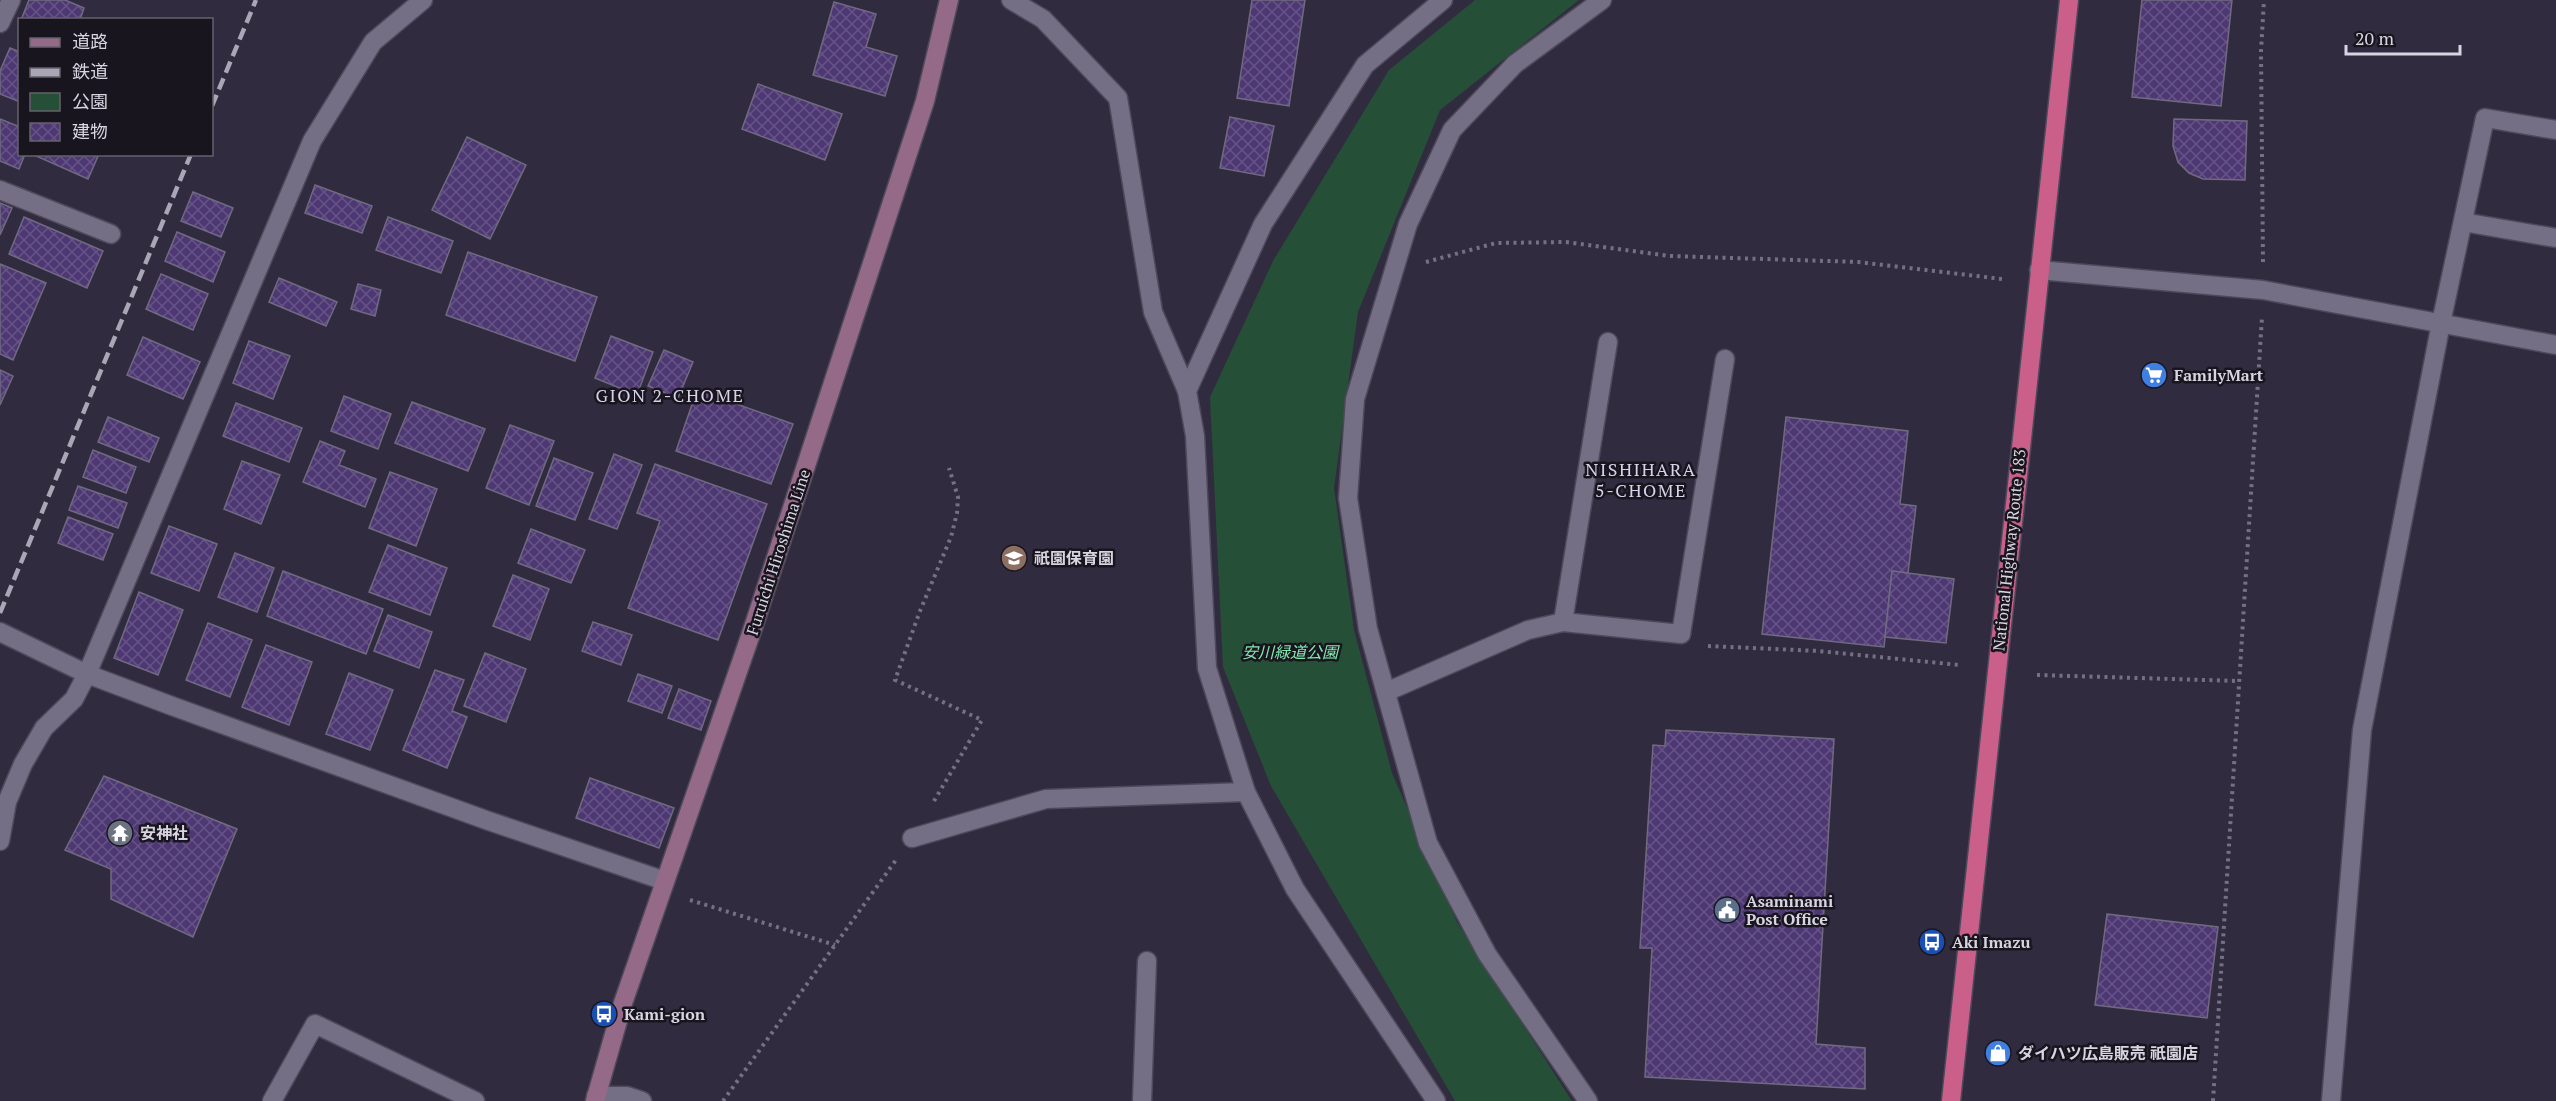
<svg xmlns="http://www.w3.org/2000/svg" width="2556" height="1101" viewBox="0 0 2556 1101" font-family="'PT Serif','Noto Sans JP',serif">
<style>
.park{fill:#264f38}
.building{fill:url(#building-cross-hatch);stroke:#706a80;stroke-width:1.5}
.lines{fill:none;stroke-linecap:round;stroke-linejoin:round}
.service-casing{stroke:#4e495a;stroke-width:21}
.minor-casing{stroke:#4e495a;stroke-width:21}
.secondary-casing{stroke:#4e495a;stroke-width:21}
.trunk-casing{stroke:#4e495a;stroke-width:21}
.path{stroke:#767182;stroke-width:4;stroke-dasharray:3 4.5;stroke-linecap:butt}
.service{stroke:#756f86;stroke-width:18}
.minor{stroke:#756f86;stroke-width:18}
.secondary{stroke:#956a88;stroke-width:18}
.trunk{stroke:#ca608a;stroke-width:18}
.rail{stroke:#aba6b5;stroke-width:4.5;stroke-dasharray:12 6;stroke-linecap:butt}
.labels{text-anchor:middle;dominant-baseline:central;stroke-width:5;stroke-linejoin:round;paint-order:stroke}
.poi-label{font-size:16px;font-weight:bold;fill:#d8d4e1;stroke:#18151e;text-anchor:start}
.street-label{font-size:16px;fill:#d8d4e1;stroke:#18151e}
.park-label{font-size:16px;font-style:italic;fill:#81e9ae;stroke:#18151e}
.neighbourhood-label{font-size:18px;letter-spacing:1.5px;fill:#d7d1ea;stroke:#18151e}
</style>
<defs>
<pattern id="building-cross-hatch" width="8" height="8" patternUnits="userSpaceOnUse" patternTransform="scale(1.5)"><rect width="8" height="8" fill="#4d3873"/><path d="M0 0l8 8M0 8l8-8" fill="none" stroke="#665487"/></pattern>
</defs>
<rect width="100%" height="100%" fill="#312b3f"/>
<path class="park" d="M 1475,0 L 1579,0 L 1440,110 L 1358,312 L 1334,488 L 1354,630 L 1392,773 L 1457,922 L 1572,1101 L 1455,1101 L 1271,786 L 1223,667 L 1210,397 L 1273,261 L 1389,70 Z"/>
<g class="building">
<path d="M 29,0 L 65,0 L 84,8 L 80,20 L 21,20 Z"/>
<path d="M 1252,0 L 1305,0 L 1289,106 L 1237,98 Z"/>
<path d="M 2142,0 L 2232,0 L 2221,106 L 2132,97 Z"/>
<path d="M 834,2 L 876,14 L 866,47 L 897,56 L 885,96 L 813,75 Z"/>
<path d="M 10,48 L 20,52 L 20,102 L 0,94 L 0,71 Z"/>
<path d="M 758,84 L 842,114 L 825,160 L 742,129 Z"/>
<path d="M 1230,117 L 1274,126 L 1264,176 L 1220,168 Z"/>
<path d="M 0,119 L 20,127 L 20,154 L 25,154 L 19,169 L 0,161 Z"/>
<path d="M 2174,119 L 2247,121 L 2245,180 L 2203,179 L 2189,173 L 2178,162 L 2173,146 Z"/>
<path d="M 467,137 L 526,165 L 490,239 L 432,210 Z"/>
<path d="M 37,154 L 99,154 L 88,179 L 36,156 Z"/>
<path d="M 315,185 L 372,206 L 362,233 L 305,213 Z"/>
<path d="M 193,192 L 233,208 L 221,237 L 181,221 Z"/>
<path d="M 0,203 L 12,208 L 0,235 Z"/>
<path d="M 24,217 L 103,251 L 87,288 L 9,254 Z"/>
<path d="M 388,217 L 453,241 L 441,273 L 376,250 Z"/>
<path d="M 177,232 L 225,252 L 213,282 L 165,261 Z"/>
<path d="M 468,252 L 597,297 L 575,361 L 446,315 Z"/>
<path d="M 0,264 L 46,283 L 13,360 L 0,354 Z"/>
<path d="M 161,274 L 208,294 L 193,330 L 146,309 Z"/>
<path d="M 279,278 L 337,302 L 326,326 L 269,302 Z"/>
<path d="M 358,284 L 381,290 L 375,316 L 351,309 Z"/>
<path d="M 611,336 L 653,352 L 637,395 L 595,378 Z"/>
<path d="M 143,337 L 200,362 L 183,399 L 127,375 Z"/>
<path d="M 249,341 L 290,356 L 273,399 L 233,383 Z"/>
<path d="M 664,350 L 693,362 L 678,398 L 648,386 Z"/>
<path d="M 0,370 L 13,376 L 0,405 Z"/>
<path d="M 697,390 L 793,424 L 771,484 L 676,451 Z"/>
<path d="M 344,396 L 391,414 L 378,449 L 331,431 Z"/>
<path d="M 412,402 L 485,429 L 468,471 L 395,443 Z"/>
<path d="M 236,403 L 302,428 L 289,462 L 223,436 Z"/>
<path d="M 108,417 L 159,438 L 149,462 L 98,442 Z"/>
<path d="M 1786,417 L 1908,431 L 1900,504 L 1916,506 L 1908,573 L 1892,571 L 1884,647 L 1762,634 Z"/>
<path d="M 510,425 L 554,441 L 529,505 L 486,488 Z"/>
<path d="M 320,441 L 345,451 L 339,465 L 376,479 L 365,507 L 303,482 Z"/>
<path d="M 93,450 L 136,467 L 126,493 L 83,477 Z"/>
<path d="M 614,454 L 642,465 L 617,529 L 589,519 Z"/>
<path d="M 554,458 L 593,473 L 575,520 L 536,506 Z"/>
<path d="M 242,461 L 280,475 L 261,524 L 224,509 Z"/>
<path d="M 655,464 L 767,504 L 718,640 L 628,608 L 660,521 L 637,513 Z"/>
<path d="M 390,472 L 437,489 L 416,546 L 369,528 Z"/>
<path d="M 78,486 L 127,503 L 118,528 L 69,510 Z"/>
<path d="M 68,517 L 113,534 L 103,560 L 58,543 Z"/>
<path d="M 169,526 L 217,544 L 199,591 L 151,573 Z"/>
<path d="M 531,529 L 585,550 L 571,583 L 518,563 Z"/>
<path d="M 388,545 L 447,568 L 430,615 L 369,592 Z"/>
<path d="M 235,553 L 274,568 L 257,612 L 218,597 Z"/>
<path d="M 283,571 L 383,609 L 366,654 L 267,616 Z"/>
<path d="M 1892,571 L 1954,579 L 1946,643 L 1885,637 Z"/>
<path d="M 513,575 L 549,589 L 530,640 L 493,626 Z"/>
<path d="M 139,592 L 183,610 L 158,675 L 114,658 Z"/>
<path d="M 388,615 L 432,632 L 419,668 L 374,651 Z"/>
<path d="M 593,622 L 632,635 L 621,665 L 582,651 Z"/>
<path d="M 208,623 L 252,640 L 230,697 L 186,680 Z"/>
<path d="M 266,645 L 312,662 L 289,725 L 242,707 Z"/>
<path d="M 485,653 L 526,669 L 506,722 L 464,706 Z"/>
<path d="M 435,670 L 464,680 L 452,711 L 467,717 L 447,768 L 403,750 Z"/>
<path d="M 349,673 L 393,690 L 370,750 L 326,734 Z"/>
<path d="M 638,674 L 672,686 L 662,713 L 628,701 Z"/>
<path d="M 679,689 L 711,701 L 701,730 L 668,718 Z"/>
<path d="M 1666,730 L 1834,739 L 1816,1044 L 1865,1048 L 1865,1089 L 1645,1077 L 1652,948 L 1640,948 L 1653,745 L 1665,746 Z"/>
<path d="M 104,776 L 237,829 L 193,937 L 111,899 L 111,869 L 65,850 Z"/>
<path d="M 590,778 L 674,808 L 659,848 L 576,818 Z"/>
<path d="M 2107,914 L 2218,927 L 2207,1018 L 2095,1005 Z"/>
</g>
<g class="lines">
<defs>
<g id="service">
<path d="M 0,23 L 11,0"/>
<path d="M 1681,634 L 1725,359"/>
<path d="M 1142,1101 L 1147,961"/>
</g>
<g id="minor">
<path d="M 1011,0 L 1043,19 L 1118,98 L 1153,312 L 1187,391"/>
<path d="M 0,190 L 111,234"/>
<path d="M 2463,222 L 2556,238"/>
<path d="M 2039,270 L 2263,290 L 2556,345"/>
<path d="M 1563,622 L 1681,634"/>
<path d="M 0,632 L 87,674 L 172,706 L 486,820 L 665,881"/>
<path d="M 1386,692 L 1528,630 L 1563,622 L 1608,342"/>
<path d="M 912,838 L 1046,799 L 1246,792"/>
<path d="M 0,841 L 7,802 L 23,764 L 44,728 L 74,699 L 87,674 L 312,141 L 373,42 L 423,0"/>
<path d="M 596,1096 L 627,1096 L 642,1101"/>
<path d="M 272,1101 L 315,1024 L 475,1101"/>
<path d="M 1436,1101 L 1295,889 L 1246,792 L 1207,668 L 1195,436 L 1187,391 L 1263,224 L 1365,65 L 1443,0"/>
<path d="M 1588,1101 L 1487,954 L 1428,843 L 1368,629 L 1348,498 L 1355,399 L 1408,224 L 1452,130 L 1515,64 L 1602,0"/>
<path d="M 2331,1101 L 2362,730 L 2441,323 L 2485,118 L 2556,130"/>
</g>
<path id="secondary" d="M 595,1101 L 623,1003 L 754,625 L 925,101 L 949,0"/>
<path id="trunk" d="M 1951,1101 L 2069,0"/>
</defs>
<use href="#service" class="service-casing"/>
<use href="#minor" class="minor-casing"/>
<use href="#secondary" class="secondary-casing"/>
<use href="#trunk" class="trunk-casing"/>
<g class="path">
<path d="M 1426,262 L 1496,243 L 1566,242 L 1670,256 L 1858,262 L 2002,279"/>
<path d="M 2263,262 L 2261,51 L 2264,0"/>
<path d="M 1708,646 L 1819,651 L 1959,665"/>
<path d="M 2037,675 L 2239,681"/>
<path d="M 934,801 L 982,720 L 895,680 L 920,611 L 951,537 L 957,513 L 958,497 L 949,468"/>
<path d="M 690,900 L 835,945"/>
<path d="M 723,1101 L 896,860"/>
<path d="M 2213,1101 L 2262,317"/>
</g>
<use href="#service" class="service"/>
<use href="#minor" class="minor"/>
<use href="#secondary" class="secondary"/>
<use href="#trunk" class="trunk"/>
<g class="rail">
<path d="M 212,106 L 256,0"/>
<path d="M 0,613 L 191,154"/>
</g>
</g>
<defs>
<symbol id="supermarket-disc" viewBox="-11 -11 22 22"><circle r="9.5" fill="#3f7fe0" stroke="#18151e"/><path d="M-6-5.5h2.5l.6 2H6L4.5 2H-2.5L-4.4-4H-6ZM-1.5 3.2a1.3 1.3 0 1 0 .1 0ZM3 3.2a1.3 1.3 0 1 0 .1 0Z" fill="#fff"/></symbol>
<symbol id="school-disc" viewBox="-11 -11 22 22"><circle r="9.5" fill="#8d6e63" stroke="#18151e"/><path d="M0-5L7-2L0 1L-7-2ZM-4 1L0 2.5L4 1V4Q0 6-4 4Z" fill="#fff"/></symbol>
<symbol id="temple-disc" viewBox="-11 -11 22 22"><circle r="9.5" fill="#6b7280" stroke="#18151e"/><path d="M0-6L5-2H3V0L6.5 2.5H4V6H1.5V3h-3V6H-4V2.5H-6.5L-3 0V-2H-5Z" fill="#fff"/></symbol>
<symbol id="civic-disc" viewBox="-11 -11 22 22"><circle r="9.5" fill="#5c6f8a" stroke="#18151e"/><path d="M-.6-6.5H3V-4.5H.6V-3L4-1V1h2V6H-6V1h2V-1L-.6-3ZM-1.2 2.5V6h2.4V2.5Z" fill="#fff"/></symbol>
<symbol id="bus-disc" viewBox="-11 -11 22 22"><circle r="9.5" fill="#1a4fb4" stroke="#18151e"/><path d="M-5-6H5V4H4V6H2V4H-2V6H-4V4H-5ZM-3.5-4V0h7V-4ZM-3.5 1.2v1.5H-2V1.2ZM2 1.2v1.5H3.5V1.2Z" fill="#fff"/></symbol>
<symbol id="shop-disc" viewBox="-11 -11 22 22"><circle r="9.5" fill="#3f7fe0" stroke="#18151e"/><path d="M-5-2.5h2.3a2.7 3.5 0 0 1 5.4 0H5L5.5 6h-11ZM-1.5-2.5h3a1.5 2.3 0 0 0-3 0Z" fill="#fff"/></symbol>
</defs>
<g fill-rule="evenodd">
<use href="#supermarket-disc" x="2139" y="360" width="30" height="30"/>
<use href="#school-disc" x="999" y="543" width="30" height="30"/>
<use href="#temple-disc" x="105" y="818" width="30" height="30"/>
<use href="#civic-disc" x="1712" y="895" width="30" height="30"/>
<use href="#bus-disc" x="1917" y="927" width="30" height="30"/>
<use href="#bus-disc" x="589" y="999" width="30" height="30"/>
<use href="#shop-disc" x="1983" y="1038" width="30" height="30"/>
</g>
<g class="labels">
<g class="poi-label">
<text x="2174" y="375">FamilyMart</text>
<text x="1034" y="558">祇園保育園</text>
<text x="140" y="833">安神社</text>
<text x="1746" y="901">Asaminami<tspan x="1746" dy="18">Post Office</tspan></text>
<text x="1952" y="942">Aki Imazu</text>
<text x="624" y="1014">Kami-gion</text>
<text x="2018" y="1053">ダイハツ広島販売 祇園店</text>
</g>
<g class="street-label">
<text transform="translate(2009 550) rotate(-84)">National Highway Route 183</text>
<text transform="translate(778 552) rotate(-72)">Furuichi Hiroshima Line</text>
</g>
<g class="park-label">
<text x="1290" y="652">安川緑道公園</text>
</g>
<g class="neighbourhood-label">
<text x="670" y="395">GION 2-CHOME</text>
<text x="1641" y="469">NISHIHARA<tspan x="1641" dy="21">5-CHOME</tspan></text>
</g>
</g>
<rect x="18" y="18" width="195" height="138" fill="#18151e" stroke="#65616c" stroke-width="1.5"/>
<rect x="30" y="38" width="30" height="9" fill="#956a88" stroke="#65616c" stroke-width="1.5"/>
<text x="72" y="48" font-size="18" fill="#d8d4e1">道路</text>
<rect x="30" y="68" width="30" height="9" fill="#aba6b5" stroke="#65616c" stroke-width="1.5"/>
<text x="72" y="78" font-size="18" fill="#d8d4e1">鉄道</text>
<rect x="30" y="93" width="30" height="18" fill="#264f38" stroke="#65616c" stroke-width="1.5"/>
<text x="72" y="108" font-size="18" fill="#d8d4e1">公園</text>
<rect x="30" y="123" width="30" height="18" fill="url(#building-cross-hatch)" stroke="#65616c" stroke-width="1.5"/>
<text x="72" y="138" font-size="18" fill="#d8d4e1">建物</text>
<path d="M2346 45v9h114v-9" fill="none" stroke="#d8d4e1" stroke-width="3"/>
<text x="2355" y="45" font-size="18" fill="#d8d4e1" stroke="#18151e" stroke-width="4.5" paint-order="stroke">20 m</text>
</svg>
